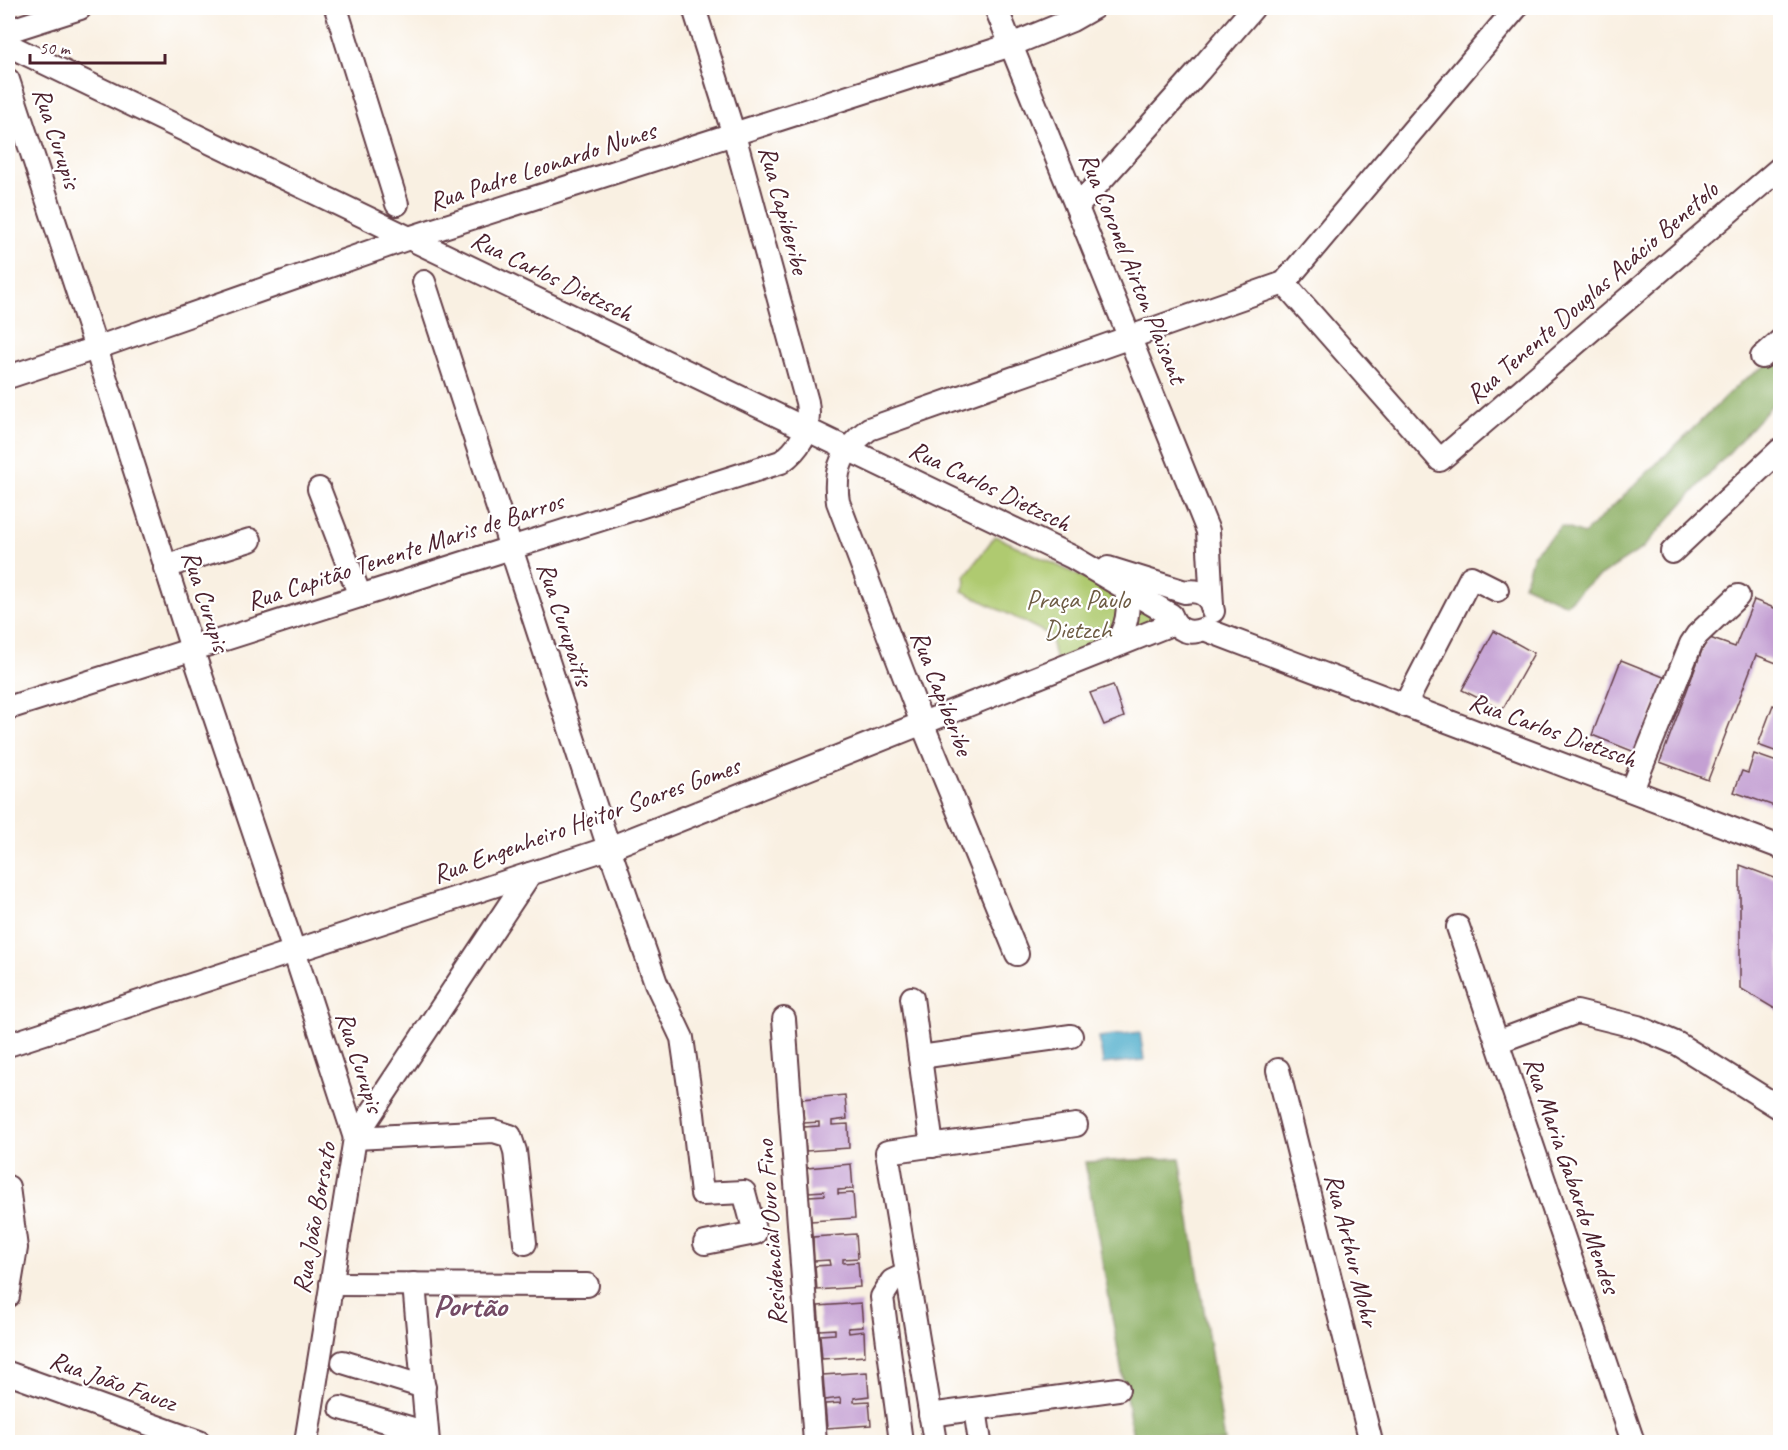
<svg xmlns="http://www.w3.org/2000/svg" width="1788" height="1450" viewBox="0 0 1788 1450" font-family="Caveat,sans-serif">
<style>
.green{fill:#afca70;stroke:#7c744e;stroke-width:1.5}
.forest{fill:#8bae62;stroke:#6a6646;stroke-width:1.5}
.water{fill:#4aaac9;stroke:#4a647a;stroke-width:1.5}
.building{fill:#c4a0d3}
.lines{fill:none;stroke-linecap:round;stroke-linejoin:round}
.minor-casing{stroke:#643e46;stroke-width:26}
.minor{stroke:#fff;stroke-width:22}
.labels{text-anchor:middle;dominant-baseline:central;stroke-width:4.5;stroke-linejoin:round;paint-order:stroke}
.street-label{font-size:26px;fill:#4a1f2b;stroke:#fff}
.park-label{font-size:26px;fill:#6d5b43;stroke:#fff}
.district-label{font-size:32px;font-weight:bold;fill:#754c66;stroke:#fff}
</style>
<rect width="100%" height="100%" fill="#fff"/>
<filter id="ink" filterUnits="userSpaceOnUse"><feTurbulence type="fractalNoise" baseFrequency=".0167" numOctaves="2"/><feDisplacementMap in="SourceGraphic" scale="12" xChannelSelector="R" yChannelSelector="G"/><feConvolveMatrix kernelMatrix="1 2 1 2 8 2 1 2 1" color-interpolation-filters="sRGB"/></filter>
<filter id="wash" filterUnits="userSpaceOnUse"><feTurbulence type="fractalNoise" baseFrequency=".008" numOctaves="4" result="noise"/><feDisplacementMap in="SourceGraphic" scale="24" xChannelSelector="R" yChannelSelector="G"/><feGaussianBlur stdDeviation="1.35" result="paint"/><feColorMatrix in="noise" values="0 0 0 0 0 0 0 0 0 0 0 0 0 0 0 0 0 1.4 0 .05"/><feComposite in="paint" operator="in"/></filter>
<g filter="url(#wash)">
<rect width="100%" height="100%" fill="#f9f0e2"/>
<path class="green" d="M 995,536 L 1167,617 L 1056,662 L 1050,635 L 962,591 L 966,582 L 965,576 Z"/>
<g class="forest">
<path d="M 1780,356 L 1780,396 L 1643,548 L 1589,583 L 1566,604 L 1524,585 L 1533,555 L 1561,526 L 1584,534 L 1741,382 Z"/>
<path d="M 1180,1158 L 1225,1442 L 1134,1442 L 1085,1162 Z"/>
</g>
<path class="water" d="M 1140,1032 L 1144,1060 L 1103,1064 L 1099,1037 Z"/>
<g id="blocks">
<g class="building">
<path d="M 1754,600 L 1779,610 L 1780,606 L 1780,660 L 1779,664 L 1756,655 L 1708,780 L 1660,762 L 1707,637 L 1735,647 Z"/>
<path d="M 1494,631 L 1534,653 L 1502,710 L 1462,690 Z"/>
<path d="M 1621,660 L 1666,678 L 1637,753 L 1592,735 Z"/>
<path d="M 1113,685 L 1124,717 L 1104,725 L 1090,693 Z"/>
<path d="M 1773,705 L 1780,708 L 1780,753 L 1758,745 Z"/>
<path d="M 1754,754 L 1780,763 L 1780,808 L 1734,792 L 1742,771 L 1748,773 Z"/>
<path d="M 1740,865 L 1780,880 L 1780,1012 L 1740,988 Z"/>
<path d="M 845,1095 L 847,1119 L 832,1121 L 832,1125 L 848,1124 L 849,1148 L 806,1151 L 804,1127 L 819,1126 L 819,1122 L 804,1123 L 802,1099 Z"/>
<path d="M 851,1164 L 853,1189 L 838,1190 L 838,1194 L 853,1193 L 855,1218 L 811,1221 L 809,1196 L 825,1195 L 824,1191 L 809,1192 L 807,1168 Z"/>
<path d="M 856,1234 L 858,1258 L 843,1259 L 843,1263 L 858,1262 L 860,1287 L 817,1290 L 815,1266 L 830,1265 L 829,1260 L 814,1261 L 813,1237 Z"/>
<path d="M 861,1303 L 863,1327 L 848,1328 L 849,1333 L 864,1331 L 865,1356 L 822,1359 L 820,1335 L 835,1334 L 835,1329 L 820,1330 L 818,1306 Z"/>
<path d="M 867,1372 L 869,1396 L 854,1398 L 854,1402 L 869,1401 L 871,1425 L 827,1428 L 825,1404 L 841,1403 L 840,1398 L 825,1400 L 823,1375 Z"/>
</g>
</g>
</g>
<g filter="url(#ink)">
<use href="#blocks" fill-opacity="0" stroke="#643e46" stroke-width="1.5"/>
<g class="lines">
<defs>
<g id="minor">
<path d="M 336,8 L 397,204"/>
<path d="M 996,8 L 1208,531 L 1212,606"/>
<path d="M 8,31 L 80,8"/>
<path d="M 8,45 L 1072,557 L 1171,615 C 1177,631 1189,635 1204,629 L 1780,847"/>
<path d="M 8,80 L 96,348 L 192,649 L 294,951 L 355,1138 L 494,1131 L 510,1136 L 515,1151 L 525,1243"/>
<path d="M 1077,207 L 1199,71 L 1253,8"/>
<path d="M 424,282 L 609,848 L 656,983 L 682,1038 L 693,1114 L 702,1194 L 744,1192 L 755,1233 L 705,1243"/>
<path d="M 1284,283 L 1440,460 L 1780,168"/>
<path d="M 1762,357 L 1780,341"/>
<path d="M 8,377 L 96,348 L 409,238 L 1011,45 L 1072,20 L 1093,8"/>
<path d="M 319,489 L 360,596"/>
<path d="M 1672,552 L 1780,450"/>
<path d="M 165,568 L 182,561 L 250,540"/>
<path d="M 1108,568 L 1185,592 C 1200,589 1211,596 1213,611"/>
<path d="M 1114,646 C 1127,628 1131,610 1125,588"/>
<path d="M 1405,705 L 1471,577 L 1497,590"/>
<path d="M 8,708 L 781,462 C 802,447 811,427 807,402 L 734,135 L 694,8"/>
<path d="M 1632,790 L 1691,644 L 1697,635 L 1738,596"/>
<path d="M 1458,927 L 1633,1442"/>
<path d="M 1017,954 L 922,723 L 838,502 C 833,469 843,449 869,429 L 1284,283 L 1516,8"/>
<path d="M 912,998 L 932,1146"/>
<path d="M 784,1019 L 815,1442"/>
<path d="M 1497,1042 L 1577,1012 L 1638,1027 L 1678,1044 L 1780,1108"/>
<path d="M 8,1045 L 609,848 L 1174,623"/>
<path d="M 920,1057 L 1071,1036"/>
<path d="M 1278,1070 L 1371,1442"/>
<path d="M 8,1187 L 16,1248 L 8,1296"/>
<path d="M 331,1284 L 587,1285"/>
<path d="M 414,1284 L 428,1442"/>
<path d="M 343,1362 L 424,1387"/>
<path d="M 8,1373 L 199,1442"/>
<path d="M 341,1408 L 427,1433"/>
<path d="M 975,1409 L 980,1442"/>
<path d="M 930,1415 L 1118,1389"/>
<path d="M 306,1442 L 355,1138 L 530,874"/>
<path d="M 901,1442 L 882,1297 L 892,1281 L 907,1274"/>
<path d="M 935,1442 L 887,1152 L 1076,1125"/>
</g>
</defs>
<use href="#minor" class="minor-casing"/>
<use href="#minor" class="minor"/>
</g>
</g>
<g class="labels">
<g class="street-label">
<text transform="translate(57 138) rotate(72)">Rua Curupis</text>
<text transform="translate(542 166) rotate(-18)">Rua Padre Leonardo Nunes</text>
<text transform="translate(784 210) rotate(75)">Rua Capiberibe</text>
<text transform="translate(1133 268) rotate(68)">Rua Coronel Airton Plaisant</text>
<text transform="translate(552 276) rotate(26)">Rua Carlos Dietzsch</text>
<text transform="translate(1592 292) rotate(-41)">Rua Tenente Douglas Acácio Benetolo</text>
<text transform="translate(990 486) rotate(26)">Rua Carlos Dietzsch</text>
<text transform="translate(405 551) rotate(-18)">Rua Capitão Tenente Maris de Barros</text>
<text transform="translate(206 601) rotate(72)">Rua Curupis</text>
<text transform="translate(565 624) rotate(72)">Rua Curupaitis</text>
<text transform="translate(942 693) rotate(69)">Rua Capiberibe</text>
<text transform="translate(1553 730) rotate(20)">Rua Carlos Dietzsch</text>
<text transform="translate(586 820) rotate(-20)">Rua Engenheiro Heitor Soares Gomes</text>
<text transform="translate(360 1062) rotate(72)">Rua Curupis</text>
<text transform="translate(1572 1175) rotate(71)">Rua Maria Gabardo Mendes</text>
<text transform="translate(314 1218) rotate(-80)">Rua João Borsato</text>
<text transform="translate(771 1233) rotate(-94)">Residencial Ouro Fino</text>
<text transform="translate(1352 1250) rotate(76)">Rua Arthur Mohr</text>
<text transform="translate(113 1381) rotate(20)">Rua João Faucz</text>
</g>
<g class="park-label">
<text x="1078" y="599">Praça Paulo<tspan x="1078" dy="30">Dietzch</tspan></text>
</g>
<g class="district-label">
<text x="470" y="1305">Portão</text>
</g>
</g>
<rect width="1788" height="1450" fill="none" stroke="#fff" stroke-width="30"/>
<path d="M30 54v9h135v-9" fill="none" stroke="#4a1f2b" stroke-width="3"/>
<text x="39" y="54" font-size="18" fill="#4a1f2b" stroke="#ffffff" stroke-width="4.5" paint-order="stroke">50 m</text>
</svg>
